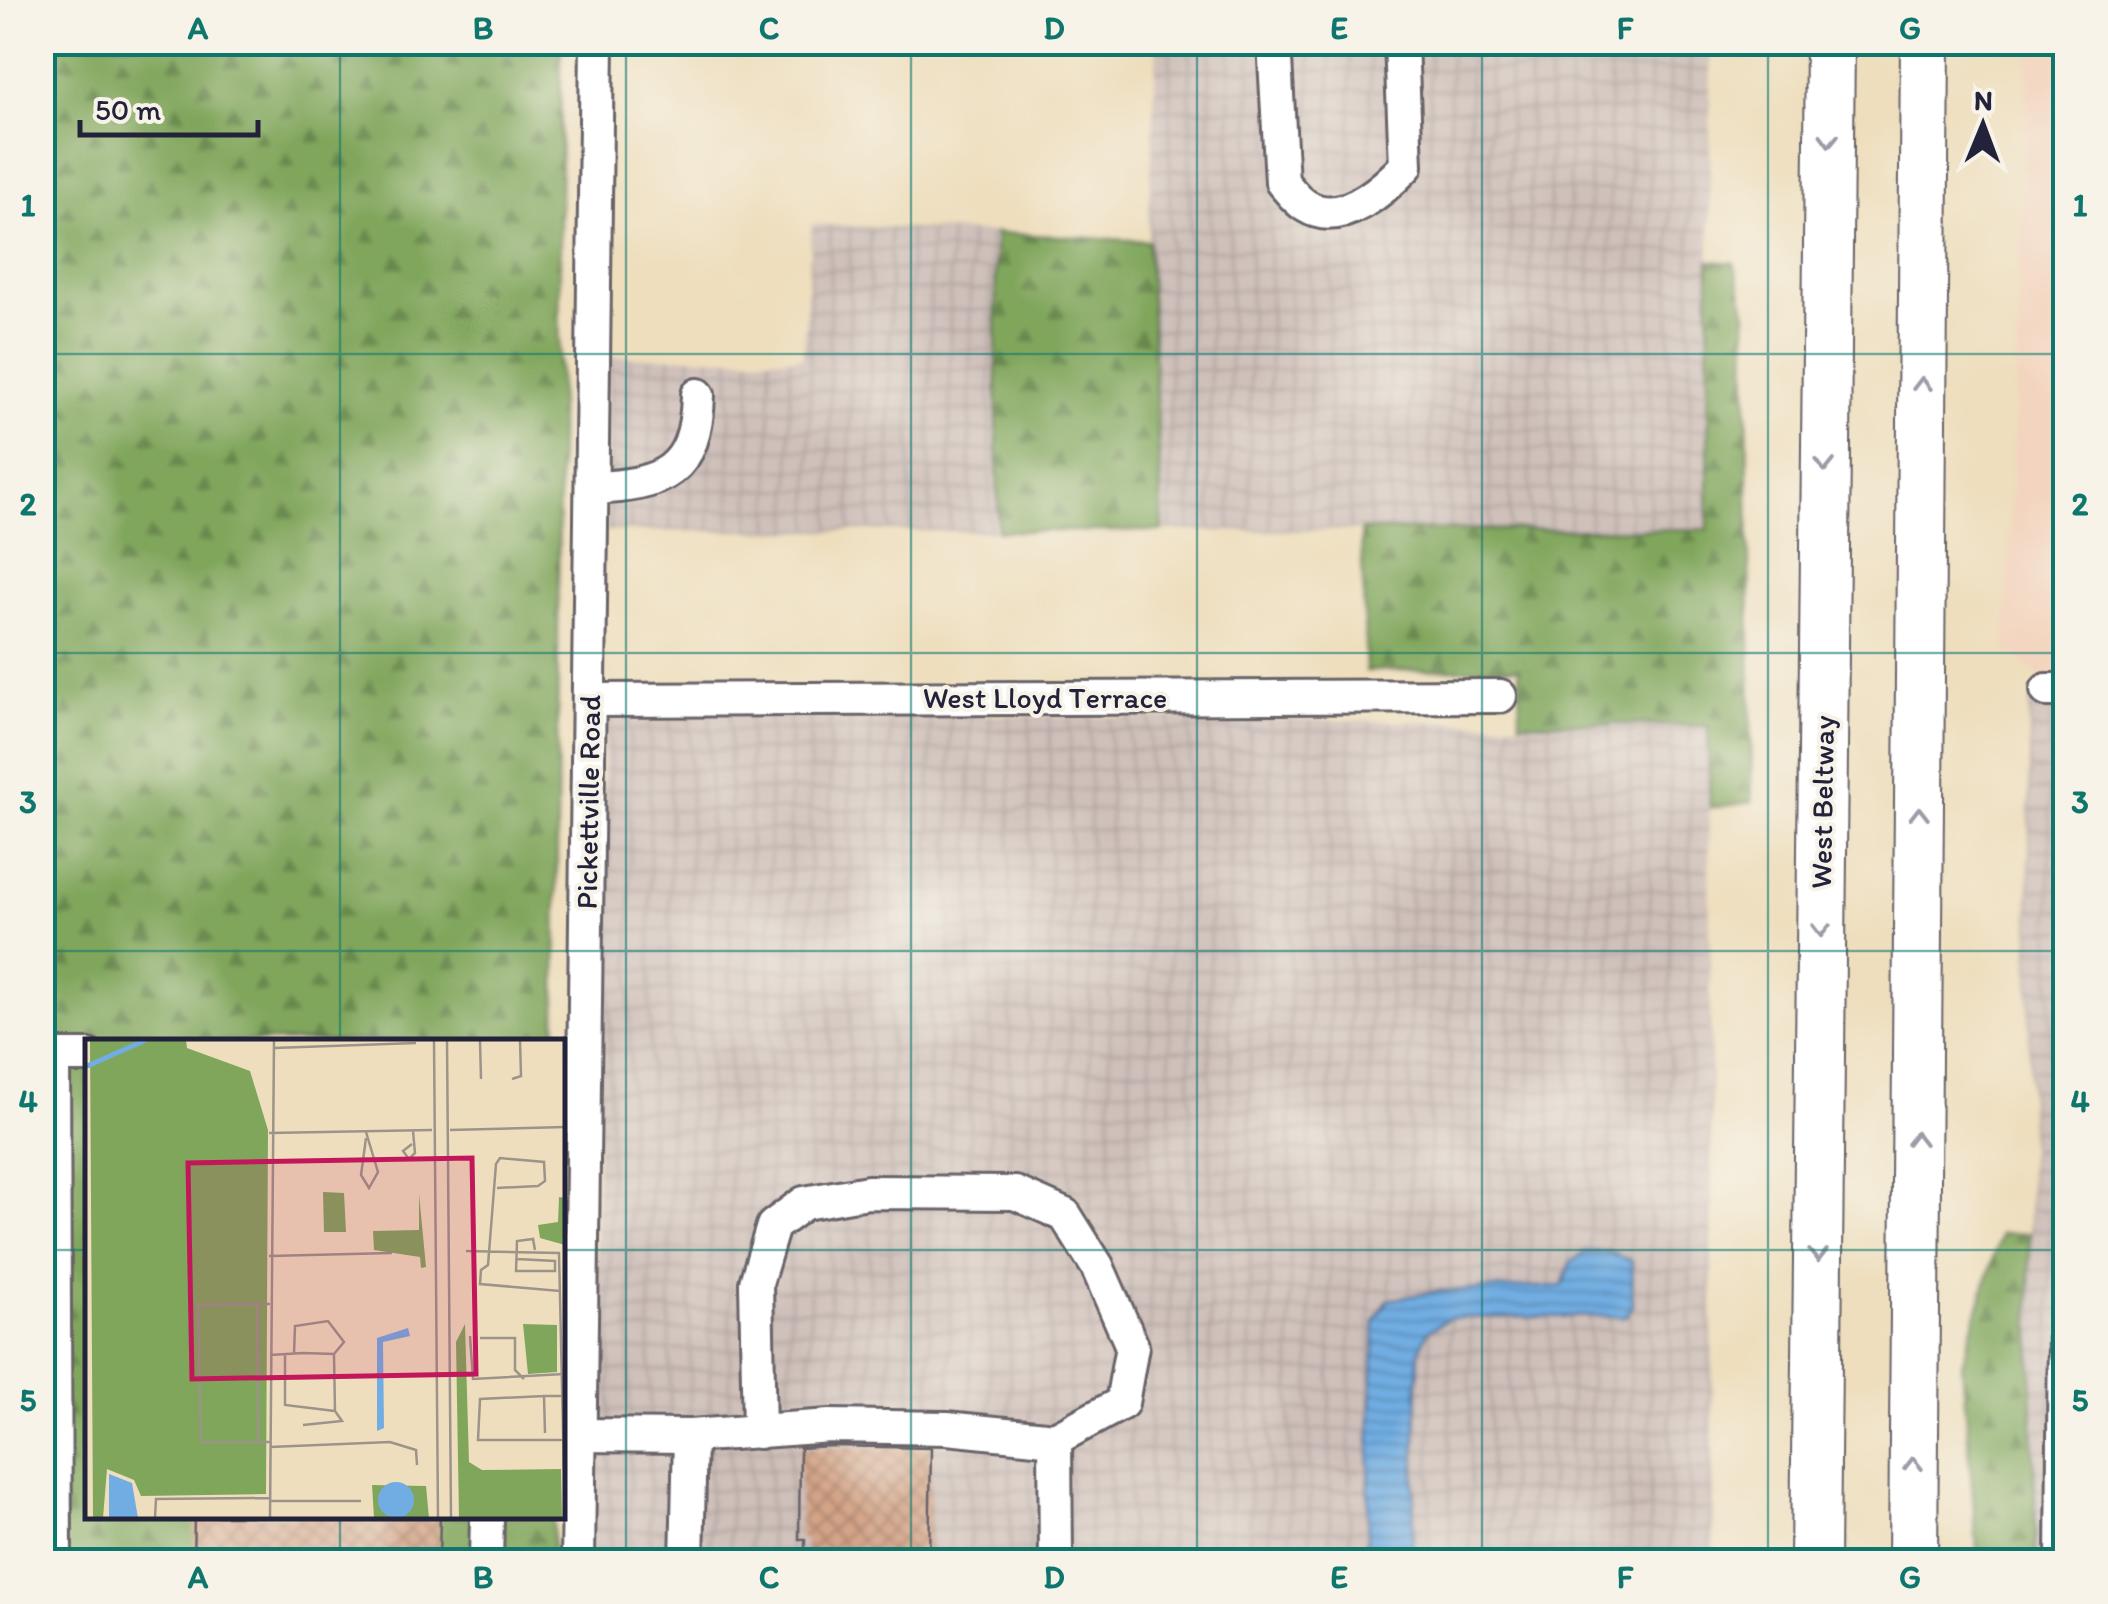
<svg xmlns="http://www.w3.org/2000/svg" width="2108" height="1604" viewBox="0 0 2108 1604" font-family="Itim,sans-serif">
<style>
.built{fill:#f3d4be}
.industrial{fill:url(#industrial-grid)}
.forest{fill:url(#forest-firs);stroke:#51644c;stroke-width:2.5}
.water{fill:url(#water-rules);stroke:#4a688e;stroke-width:2.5}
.building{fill:url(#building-cross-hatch)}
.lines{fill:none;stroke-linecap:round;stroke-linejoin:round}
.minor-casing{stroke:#696468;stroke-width:38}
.highway-casing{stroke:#696468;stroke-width:52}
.minor{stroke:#fff;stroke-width:32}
.highway{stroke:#fff;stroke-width:48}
.oneway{stroke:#9c9ca7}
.grid{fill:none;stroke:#0f766e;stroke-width:2.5;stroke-opacity:0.55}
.labels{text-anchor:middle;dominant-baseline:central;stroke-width:8;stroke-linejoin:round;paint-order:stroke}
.street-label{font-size:30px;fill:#22223b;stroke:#f7f3e8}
.inset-river{fill:none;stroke:#71ade2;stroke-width:5}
.inset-road{fill:none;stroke:#9c9389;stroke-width:2.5}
.view{fill:#c2185b;fill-opacity:0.15;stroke:#c2185b;stroke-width:5}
.inset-edge{fill:none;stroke:#22223b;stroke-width:5}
.neatline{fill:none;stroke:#0f766e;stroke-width:4}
.grid-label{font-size:32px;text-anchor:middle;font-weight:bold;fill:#0f766e}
</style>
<defs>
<pattern id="industrial-grid" width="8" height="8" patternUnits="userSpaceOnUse" patternTransform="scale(2.5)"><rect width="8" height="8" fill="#cfc0ba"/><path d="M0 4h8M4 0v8" fill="none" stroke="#b1a5a1"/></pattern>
<pattern id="forest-firs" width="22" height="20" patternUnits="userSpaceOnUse" patternTransform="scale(2.5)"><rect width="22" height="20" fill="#80a65c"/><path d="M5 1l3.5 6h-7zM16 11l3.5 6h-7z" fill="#68874d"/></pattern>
<pattern id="water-rules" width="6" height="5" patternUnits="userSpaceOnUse" patternTransform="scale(2.5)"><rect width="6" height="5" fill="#71ade2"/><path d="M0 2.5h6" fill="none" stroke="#5c8cb8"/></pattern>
<pattern id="building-cross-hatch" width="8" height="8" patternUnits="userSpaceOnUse" patternTransform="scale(2.5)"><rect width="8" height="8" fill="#d4a487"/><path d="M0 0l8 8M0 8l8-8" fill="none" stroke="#ac8570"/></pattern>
</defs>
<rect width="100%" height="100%" fill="#f7f3e8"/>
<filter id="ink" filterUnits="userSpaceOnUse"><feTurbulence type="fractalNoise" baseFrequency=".01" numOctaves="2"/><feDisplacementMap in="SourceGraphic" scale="20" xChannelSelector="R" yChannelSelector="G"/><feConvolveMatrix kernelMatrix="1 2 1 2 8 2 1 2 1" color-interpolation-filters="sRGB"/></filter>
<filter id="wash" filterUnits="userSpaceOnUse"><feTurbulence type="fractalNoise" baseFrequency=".0048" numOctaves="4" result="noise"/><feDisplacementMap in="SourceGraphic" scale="40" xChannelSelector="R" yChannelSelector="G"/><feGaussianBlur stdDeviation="2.25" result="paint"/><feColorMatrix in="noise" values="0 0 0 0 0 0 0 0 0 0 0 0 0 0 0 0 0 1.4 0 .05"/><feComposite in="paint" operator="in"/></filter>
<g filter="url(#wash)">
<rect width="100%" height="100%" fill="#eedebd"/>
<path class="built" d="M 2029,43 L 2065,43 L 2065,680 L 2045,680 L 2005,650 Z"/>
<g class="industrial">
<path d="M 1157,43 L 1710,43 L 1709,529 L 1163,531 L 1148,241 Z"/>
<path d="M 812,224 L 995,233 L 998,531 L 606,531 L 607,357 L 803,358 Z"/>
<path d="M 2029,700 L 2065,700 L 2066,1561 L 2036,1561 L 2029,1233 Z"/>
<path d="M 604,709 L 1708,726 L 1714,1561 L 591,1562 Z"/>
</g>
<g class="forest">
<path d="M 42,43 L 561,43 L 556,1041 L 88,1042 L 88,1516 L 553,1517 L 553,1561 L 43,1561 Z"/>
<path d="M 995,233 L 1148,241 L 1163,531 L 998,531 Z"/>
<path d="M 1709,261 L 1734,263 L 1746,310 L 1752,802 L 1710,808 L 1708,726 L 1520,722 L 1519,668 L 1366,671 L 1361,530 L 1708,529 Z"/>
<path d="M 2029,1233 L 2036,1561 L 1978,1561 L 1962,1364 L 2000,1234 Z"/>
</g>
<path class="water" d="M 1585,1252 L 1609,1252 L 1632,1261 L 1633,1306 L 1626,1316 L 1450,1318 L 1428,1331 L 1419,1352 L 1412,1561 L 1366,1561 L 1375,1320 L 1388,1300 L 1440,1291 L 1562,1286 L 1570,1263 Z"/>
<g id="blocks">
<g class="building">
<path d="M 831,1446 L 931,1448 L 929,1562 L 805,1562 L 805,1539 L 799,1539 L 800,1448 Z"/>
<path d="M 194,1516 L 440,1516 L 439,1562 L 193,1562 Z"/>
</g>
</g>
</g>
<g filter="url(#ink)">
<use href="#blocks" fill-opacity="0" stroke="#696468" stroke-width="2.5"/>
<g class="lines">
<defs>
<g id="minor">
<path d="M 1274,42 L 1282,182 C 1289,190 1297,201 1306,206 C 1341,228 1383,190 1406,166 L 1401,42"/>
<path d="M 592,488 C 664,485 696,472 698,395"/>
<path d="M 2047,690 L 2066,690"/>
<path d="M 590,700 L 1500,696"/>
<path d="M 759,1432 L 756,1283 L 773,1226 L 804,1203 L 868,1192 L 1015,1193 L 1065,1215 L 1097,1266 L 1132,1346 L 1122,1403 L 1055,1439"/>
<path d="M 580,1435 L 690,1436 L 830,1426 L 947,1428 L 1055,1439 L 1056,1562"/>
<path d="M 55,1562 L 53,1056 L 88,1056"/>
<path d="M 486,1562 L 487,1516"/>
<path d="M 578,1562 L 597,42"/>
<path d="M 687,1562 L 690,1436"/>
<path d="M 2063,1562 L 2065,1319"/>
</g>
<g id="highway">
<path d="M 1815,1562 L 1830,42"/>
<path d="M 1913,1562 L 1925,42"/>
</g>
</defs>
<use href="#minor" class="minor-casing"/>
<use href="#highway" class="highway-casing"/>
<use href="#minor" class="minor"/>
<use href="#highway" class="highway"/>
</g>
<defs><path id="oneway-chevron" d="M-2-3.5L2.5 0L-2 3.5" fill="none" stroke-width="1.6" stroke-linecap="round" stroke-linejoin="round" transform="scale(2.5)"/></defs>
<g class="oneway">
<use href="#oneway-chevron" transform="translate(1829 140) rotate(91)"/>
<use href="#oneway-chevron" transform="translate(1922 384) rotate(-90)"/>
<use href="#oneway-chevron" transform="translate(1825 465) rotate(91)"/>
<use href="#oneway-chevron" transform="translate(1919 814) rotate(-90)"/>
<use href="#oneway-chevron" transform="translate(1821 930) rotate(90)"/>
<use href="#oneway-chevron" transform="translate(1916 1139) rotate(-90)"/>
<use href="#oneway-chevron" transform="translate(1818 1255) rotate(90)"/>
<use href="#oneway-chevron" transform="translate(1913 1464) rotate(-90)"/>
</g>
</g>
<path class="grid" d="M 340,42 L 340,1042M 626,42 L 626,1562M 911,42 L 911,1562M 1197,42 L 1197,1562M 1482,42 L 1482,1562M 1768,42 L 1768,1562M 42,354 L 2066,354M 42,653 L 2066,653M 42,951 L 2066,951M 42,1250 L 88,1250M 562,1250 L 2066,1250M 340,1516 L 340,1562"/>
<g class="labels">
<g class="street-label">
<text x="1045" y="697">West Lloyd Terrace</text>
<text transform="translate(588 802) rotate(-89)">Pickettville Road</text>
<text transform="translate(1822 802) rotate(-89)">West Beltway</text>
</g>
</g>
<g transform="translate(85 1039)">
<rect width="480" height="480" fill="#eedebd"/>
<path d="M 5,1 L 101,1 L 102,9 L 165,32 L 183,91 L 181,455 L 56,457 L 49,441 L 22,430 L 18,479 L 8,479 ZM 238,153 L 259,154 L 261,193 L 239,193 ZM 334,155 L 341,228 L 336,229 L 335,218 L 289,211 L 288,192 L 334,191 ZM 474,158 L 480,159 L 480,206 L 455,199 L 453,186 L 473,183 ZM 380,285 L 384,423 L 397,431 L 476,430 L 477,479 L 374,479 L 371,303 ZM 438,285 L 472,286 L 472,333 L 443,335 ZM 287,446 L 341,447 L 344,479 L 289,479 Z" fill="#80a65c"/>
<path d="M 323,289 L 325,297 L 298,303 L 299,389 L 292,392 L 292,299 ZM 24,435 L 47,444 L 53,479 L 24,479 ZM293 461a18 18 0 1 1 36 0a18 18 0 1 1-36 0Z" fill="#71ade2"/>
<path class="inset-river" d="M 0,28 L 61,1"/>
<path class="inset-road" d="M 349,1 L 353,479M 362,1 L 366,479M 395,2 L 396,40M 189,9 L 331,4M 427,40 L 436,37 L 435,1M 365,91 L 480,88M 281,93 L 293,133 L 284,149 L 276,136 L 281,99M 184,94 L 347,91M 327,105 L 318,112 L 324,120 L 330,114 L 328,92M 412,149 L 453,147 L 460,142 L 459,123 L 415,119 L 411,125 L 403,226 L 396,231 L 395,245 L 475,252M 381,212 L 474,214 L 480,479M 184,217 L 307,214M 432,220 L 470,222 L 470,232 L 431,232 L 432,202 L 448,200 L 450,211M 172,265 L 173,403M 185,265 L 113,266 L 116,403 L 185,403M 385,297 L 388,340 L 479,335M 395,299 L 430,299 L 430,331 L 439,340M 209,315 L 210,287 L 243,282 L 259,303 L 249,315M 185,316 L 218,314 L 249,315 L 250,372 L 200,366 L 200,316M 459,357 L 395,360 L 393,401 L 479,401M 218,386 L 257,382 L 250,372M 460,394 L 459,357 L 479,357M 185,408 L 305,403 L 331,411 L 332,426M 185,462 L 276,462M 70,479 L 71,460 L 185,459M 185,479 L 189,1"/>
<path class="view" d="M 387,119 L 391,335 L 107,340 L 103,124 Z"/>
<rect width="480" height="480" class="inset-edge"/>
</g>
<rect width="2108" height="1604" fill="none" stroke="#f7f3e8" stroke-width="110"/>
<g transform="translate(1983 125) rotate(1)" stroke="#f7f3e8" stroke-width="8" paint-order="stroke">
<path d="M0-8L18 38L0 25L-18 38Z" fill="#22223b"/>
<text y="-15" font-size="28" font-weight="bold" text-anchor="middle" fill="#22223b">N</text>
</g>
<path d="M80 120v15h178v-15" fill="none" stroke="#22223b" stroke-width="5"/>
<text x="95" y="120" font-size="30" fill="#22223b" stroke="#f7f3e8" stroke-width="8" paint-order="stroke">50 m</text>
<rect x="55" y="55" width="1998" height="1494" class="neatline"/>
<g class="grid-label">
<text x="198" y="39">A</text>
<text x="483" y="39">B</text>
<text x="769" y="39">C</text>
<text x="1054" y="39">D</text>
<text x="1339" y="39">E</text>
<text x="1625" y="39">F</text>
<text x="1910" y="39">G</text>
<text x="28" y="216">1</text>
<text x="2080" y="216">1</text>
<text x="28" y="515">2</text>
<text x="2080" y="515">2</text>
<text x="28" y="813">3</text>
<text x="2080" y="813">3</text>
<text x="28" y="1112">4</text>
<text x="2080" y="1112">4</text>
<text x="28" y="1411">5</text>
<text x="2080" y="1411">5</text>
<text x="198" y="1588">A</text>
<text x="483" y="1588">B</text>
<text x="769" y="1588">C</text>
<text x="1054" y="1588">D</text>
<text x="1339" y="1588">E</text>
<text x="1625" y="1588">F</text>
<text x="1910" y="1588">G</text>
</g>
</svg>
